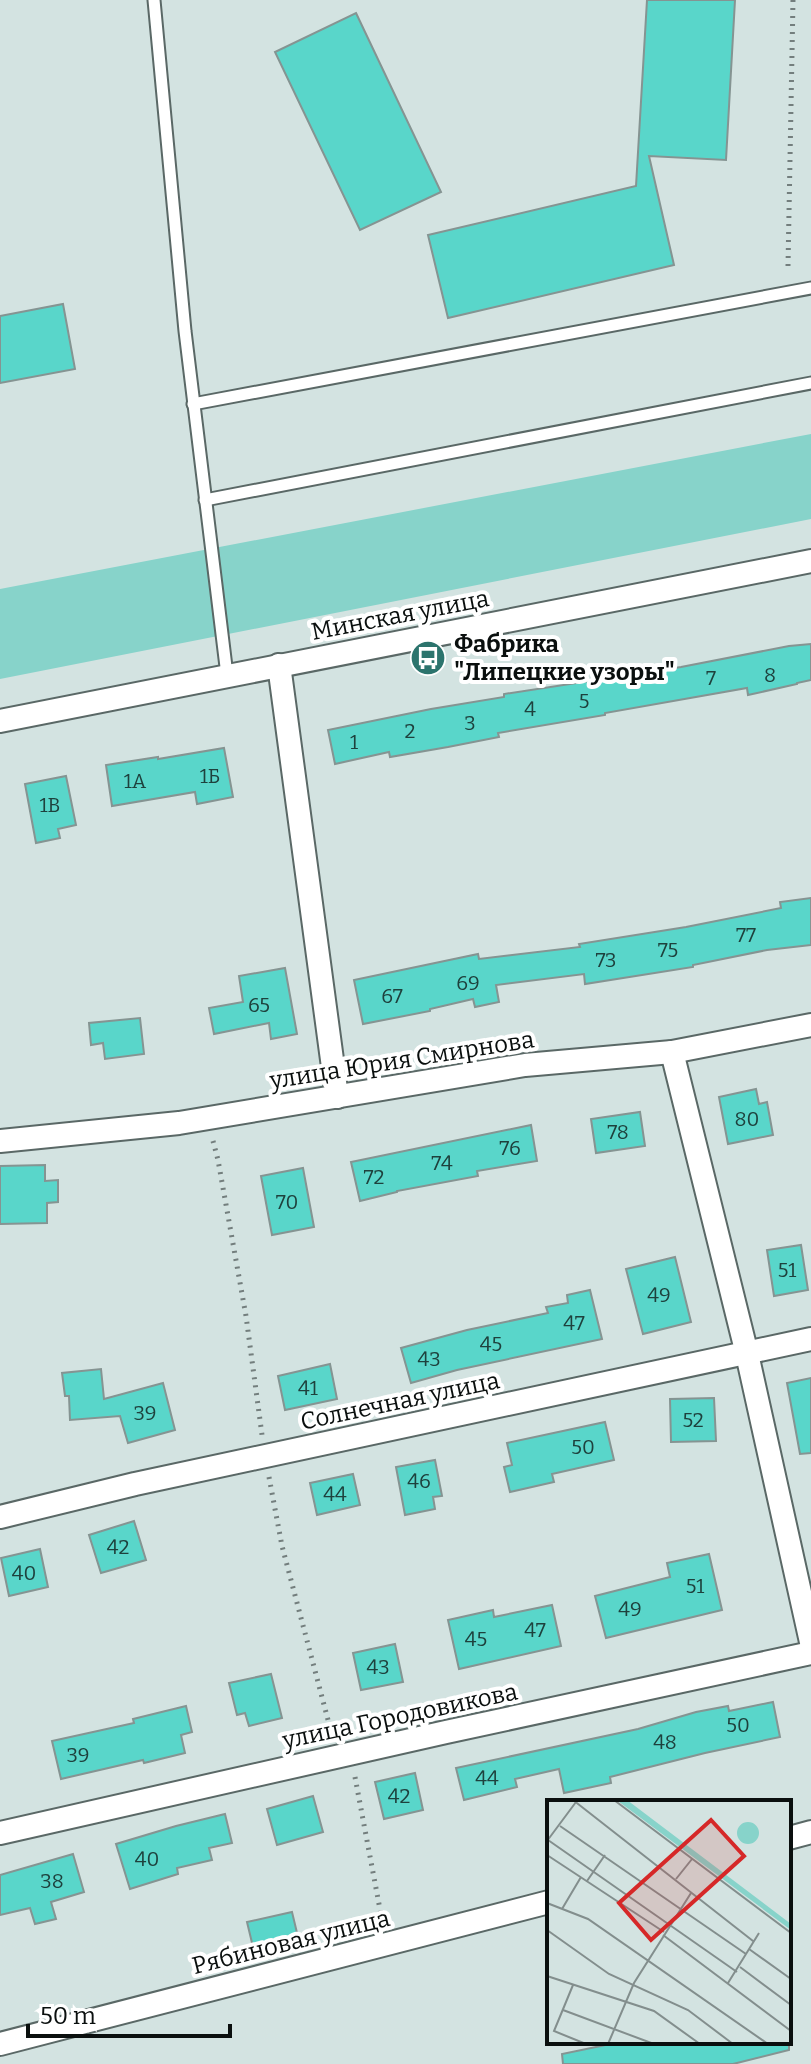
<svg xmlns="http://www.w3.org/2000/svg" width="811" height="2064" viewBox="0 0 811 2064" font-family="Bitter,serif">
<style>
.green{fill:#87d3ca}
.building{fill:#59d6ca;stroke:#859492;stroke-width:2}
.lines{fill:none;stroke-linecap:round;stroke-linejoin:round}
.service-casing{stroke:#5a6866;stroke-width:15}
.minor-casing{stroke:#5a6866;stroke-width:26}
.path{stroke:#737e7d;stroke-width:5;stroke-dasharray:2 6;stroke-linecap:butt}
.service{stroke:#fff;stroke-width:11}
.minor{stroke:#fff;stroke-width:22}
.labels{text-anchor:middle;dominant-baseline:central;stroke-width:8;stroke-linejoin:round;paint-order:stroke}
.number-label{font-size:20px;fill:#1e413d}
.street-label{font-size:24px;fill:#0a0f0e;stroke:#fff}
.poi-label{font-size:24px;font-weight:bold;fill:#0a0f0e;stroke:#fff;text-anchor:start}
.inset-road{fill:none;stroke:#838e8d;stroke-width:2}
.view{fill:#d62828;fill-opacity:0.15;stroke:#d62828;stroke-width:4}
.inset-edge{fill:none;stroke:#0a0f0e;stroke-width:4}
</style>
<rect width="100%" height="100%" fill="#d3e3e1"/>
<path class="green" d="M 811,434 L 811,519 L 0,679 L 0,589 Z"/>
<g class="building">
<path d="M 647,0 L 735,0 L 726,160 L 649,156 L 674,265 L 448,318 L 428,235 L 636,186 Z"/>
<path d="M 356,13 L 441,192 L 360,230 L 275,52 Z"/>
<path d="M 63,304 L 75,369 L 0,383 L 0,316 Z"/>
<path d="M 811,644 L 811,680 L 797,683 L 797,684 L 748,695 L 747,688 L 605,713 L 605,715 L 498,733 L 499,737 L 448,747 L 390,757 L 389,752 L 335,764 L 328,730 L 431,709 L 504,697 L 504,694 L 681,667 L 789,646 Z"/>
<path d="M 224,748 L 233,797 L 197,804 L 195,792 L 112,806 L 106,765 L 158,757 L 158,759 Z"/>
<path d="M 66,776 L 76,825 L 58,829 L 60,838 L 36,843 L 25,784 Z"/>
<path d="M 811,898 L 811,945 L 767,950 L 693,965 L 693,967 L 585,984 L 584,974 L 496,985 L 499,1002 L 475,1007 L 473,999 L 430,1009 L 430,1011 L 363,1024 L 354,980 L 478,954 L 479,959 L 580,947 L 579,944 L 686,927 L 781,908 L 780,902 Z"/>
<path d="M 285,968 L 297,1034 L 271,1039 L 269,1023 L 214,1034 L 209,1008 L 243,1002 L 239,976 Z"/>
<path d="M 140,1018 L 144,1054 L 105,1059 L 103,1043 L 91,1045 L 89,1023 Z"/>
<path d="M 756,1089 L 759,1104 L 767,1102 L 773,1135 L 728,1144 L 719,1097 Z"/>
<path d="M 640,1112 L 645,1146 L 596,1153 L 591,1119 Z"/>
<path d="M 531,1125 L 537,1161 L 477,1171 L 478,1176 L 397,1191 L 397,1192 L 360,1201 L 351,1162 Z"/>
<path d="M 45,1165 L 45,1181 L 58,1180 L 58,1202 L 47,1203 L 47,1223 L 0,1224 L 0,1166 Z"/>
<path d="M 303,1168 L 314,1227 L 272,1235 L 261,1176 Z"/>
<path d="M 801,1245 L 808,1290 L 774,1296 L 767,1250 Z"/>
<path d="M 675,1257 L 691,1322 L 643,1334 L 626,1269 Z"/>
<path d="M 590,1290 L 602,1339 L 457,1370 L 411,1383 L 401,1348 L 467,1330 L 548,1313 L 546,1307 L 568,1303 L 567,1295 Z"/>
<path d="M 330,1364 L 337,1399 L 285,1410 L 278,1376 Z"/>
<path d="M 101,1369 L 104,1399 L 163,1383 L 175,1430 L 128,1443 L 120,1416 L 70,1420 L 69,1396 L 65,1396 L 62,1373 Z"/>
<path d="M 811,1378 L 811,1453 L 800,1454 L 787,1383 Z"/>
<path d="M 714,1398 L 716,1441 L 671,1442 L 670,1399 Z"/>
<path d="M 605,1422 L 614,1460 L 552,1474 L 554,1482 L 510,1492 L 504,1467 L 512,1465 L 507,1443 Z"/>
<path d="M 435,1460 L 442,1496 L 433,1497 L 435,1509 L 405,1515 L 396,1467 Z"/>
<path d="M 353,1474 L 360,1505 L 317,1515 L 310,1483 Z"/>
<path d="M 134,1521 L 146,1560 L 101,1573 L 89,1535 Z"/>
<path d="M 40,1549 L 48,1587 L 9,1596 L 1,1558 Z"/>
<path d="M 709,1554 L 722,1610 L 606,1638 L 595,1596 L 670,1577 L 667,1563 Z"/>
<path d="M 552,1605 L 561,1646 L 459,1669 L 448,1620 L 493,1610 L 494,1617 Z"/>
<path d="M 395,1644 L 403,1682 L 361,1690 L 353,1653 Z"/>
<path d="M 271,1674 L 282,1718 L 249,1726 L 245,1713 L 237,1715 L 229,1683 Z"/>
<path d="M 773,1702 L 780,1737 L 705,1753 L 610,1777 L 611,1783 L 564,1793 L 559,1769 L 515,1779 L 517,1787 L 464,1800 L 456,1768 L 638,1729 L 696,1712 L 728,1706 L 729,1711 Z"/>
<path d="M 186,1706 L 192,1732 L 181,1735 L 185,1753 L 144,1763 L 143,1760 L 61,1779 L 52,1741 L 134,1723 L 133,1719 Z"/>
<path d="M 415,1773 L 423,1810 L 384,1819 L 375,1782 Z"/>
<path d="M 313,1796 L 323,1832 L 277,1845 L 267,1809 Z"/>
<path d="M 225,1814 L 232,1843 L 209,1848 L 212,1860 L 177,1868 L 178,1874 L 130,1889 L 116,1844 L 176,1826 Z"/>
<path d="M 73,1854 L 84,1892 L 51,1902 L 56,1919 L 35,1924 L 30,1908 L 0,1915 L 0,1875 Z"/>
<path d="M 292,1912 L 298,1937 L 253,1947 L 247,1922 Z"/>
<path d="M 620,2042 L 789,2042 L 789,2050 L 733,2064 L 563,2064 L 562,2054 Z"/>
</g>
<g class="lines">
<defs>
<g id="service">
<path d="M 154,0 L 185,331 L 227,675"/>
<path d="M 193,404 L 811,288"/>
<path d="M 205,500 L 811,383"/>
</g>
<g id="minor">
<path d="M 279,665 L 337,1097"/>
<path d="M 0,721 L 811,561"/>
<path d="M 672,1052 L 747,1354 L 811,1642"/>
<path d="M 0,1141 L 179,1123 L 525,1065 L 672,1052 L 811,1025"/>
<path d="M 0,1517 L 135,1484 L 811,1339"/>
<path d="M 0,1833 L 446,1732 L 811,1653"/>
<path d="M 789,1838 L 811,1832"/>
<path d="M 0,2044 L 549,1902"/>
</g>
</defs>
<use href="#service" class="service-casing"/>
<use href="#minor" class="minor-casing"/>
<g class="path">
<path d="M 788,266 L 793,0"/>
<path d="M 213,1141 L 218,1160 L 246,1316 L 262,1435"/>
<path d="M 269,1477 L 282,1546 L 332,1735"/>
<path d="M 355,1777 L 382,1920"/>
</g>
<use href="#service" class="service"/>
<use href="#minor" class="minor"/>
</g>
<defs>
<symbol id="bus-disc" viewBox="-11 -11 22 22"><circle r="9.5" fill="#2c746d" stroke="#fff"/><path d="M-5-6H5V4H4V6H2V4H-2V6H-4V4H-5ZM-3.5-4V0h7V-4ZM-3.5 1.2v1.5H-2V1.2ZM2 1.2v1.5H3.5V1.2Z" fill="#fff"/></symbol>
</defs>
<g fill-rule="evenodd">
<use href="#bus-disc" x="408" y="638" width="40" height="40"/>
</g>
<g class="labels">
<g class="number-label">
<text x="770" y="675">8</text>
<text x="711" y="678">7</text>
<text x="584" y="701">5</text>
<text x="530" y="709">4</text>
<text x="470" y="723">3</text>
<text x="410" y="731">2</text>
<text x="354" y="742">1</text>
<text x="210" y="776">1Б</text>
<text x="135" y="781">1А</text>
<text x="50" y="805">1В</text>
<text x="746" y="935">77</text>
<text x="668" y="950">75</text>
<text x="606" y="960">73</text>
<text x="468" y="983">69</text>
<text x="392" y="996">67</text>
<text x="259" y="1005">65</text>
<text x="747" y="1119">80</text>
<text x="618" y="1132">78</text>
<text x="510" y="1148">76</text>
<text x="442" y="1163">74</text>
<text x="374" y="1177">72</text>
<text x="287" y="1202">70</text>
<text x="787" y="1270">51</text>
<text x="659" y="1295">49</text>
<text x="574" y="1323">47</text>
<text x="491" y="1344">45</text>
<text x="429" y="1359">43</text>
<text x="308" y="1388">41</text>
<text x="145" y="1413">39</text>
<text x="693" y="1420">52</text>
<text x="583" y="1447">50</text>
<text x="419" y="1481">46</text>
<text x="335" y="1494">44</text>
<text x="118" y="1547">42</text>
<text x="24" y="1573">40</text>
<text x="695" y="1586">51</text>
<text x="630" y="1609">49</text>
<text x="535" y="1630">47</text>
<text x="476" y="1639">45</text>
<text x="378" y="1667">43</text>
<text x="738" y="1725">50</text>
<text x="665" y="1742">48</text>
<text x="78" y="1755">39</text>
<text x="487" y="1778">44</text>
<text x="399" y="1796">42</text>
<text x="147" y="1859">40</text>
<text x="52" y="1881">38</text>
</g>
<g class="street-label">
<text transform="translate(400 615) rotate(-11)">Минская улица</text>
<text transform="translate(402 1060) rotate(-9)">улица Юрия Смирнова</text>
<text transform="translate(400 1401) rotate(-12)">Солнечная улица</text>
<text transform="translate(400 1716) rotate(-12)">улица Городовикова</text>
<text transform="translate(291 1942) rotate(-14)">Рябиновая улица</text>
</g>
<g class="poi-label">
<text x="454" y="644">Фабрика<tspan x="454" dy="28">"Липецкие узоры"</tspan></text>
</g>
</g>
<g transform="translate(547 1800)">
<rect width="244" height="244" fill="#d3e3e1"/>
<path d="M 80,0 L 244,124 L 244,130 L 71,1 ZM190 33a11 11 0 1 1 22 0a11 11 0 1 1-22 0Z" fill="#87d3ca"/>
<path class="inset-road" d="M 26,0 L 206,141M 67,0 L 244,133M 13,26 L 199,154M 1,40 L 190,172M 0,41 L 29,2M 0,55 L 117,132M 129,79 L 145,59M 40,81 L 58,55M 0,103 L 41,119 L 221,244M 15,109 L 34,77M 0,130 L 62,174 L 141,210 L 186,244M 116,135 L 244,231M 202,149 L 244,179M 193,167 L 244,205M 0,176 L 107,211 L 153,244M 181,183 L 212,133M 26,185 L 7,231 L 39,244M 16,210 L 107,244M 61,244 L 87,183 L 144,93"/>
<path class="view" d="M 164,20 L 197,56 L 104,140 L 72,103 Z"/>
<rect width="244" height="244" class="inset-edge"/>
</g>
<path d="M28 2024v12h202v-12" fill="none" stroke="#0a0f0e" stroke-width="4"/>
<text x="40" y="2024" font-size="24" fill="#0a0f0e" stroke="#ffffff" stroke-width="6" paint-order="stroke">50 m</text>
</svg>
